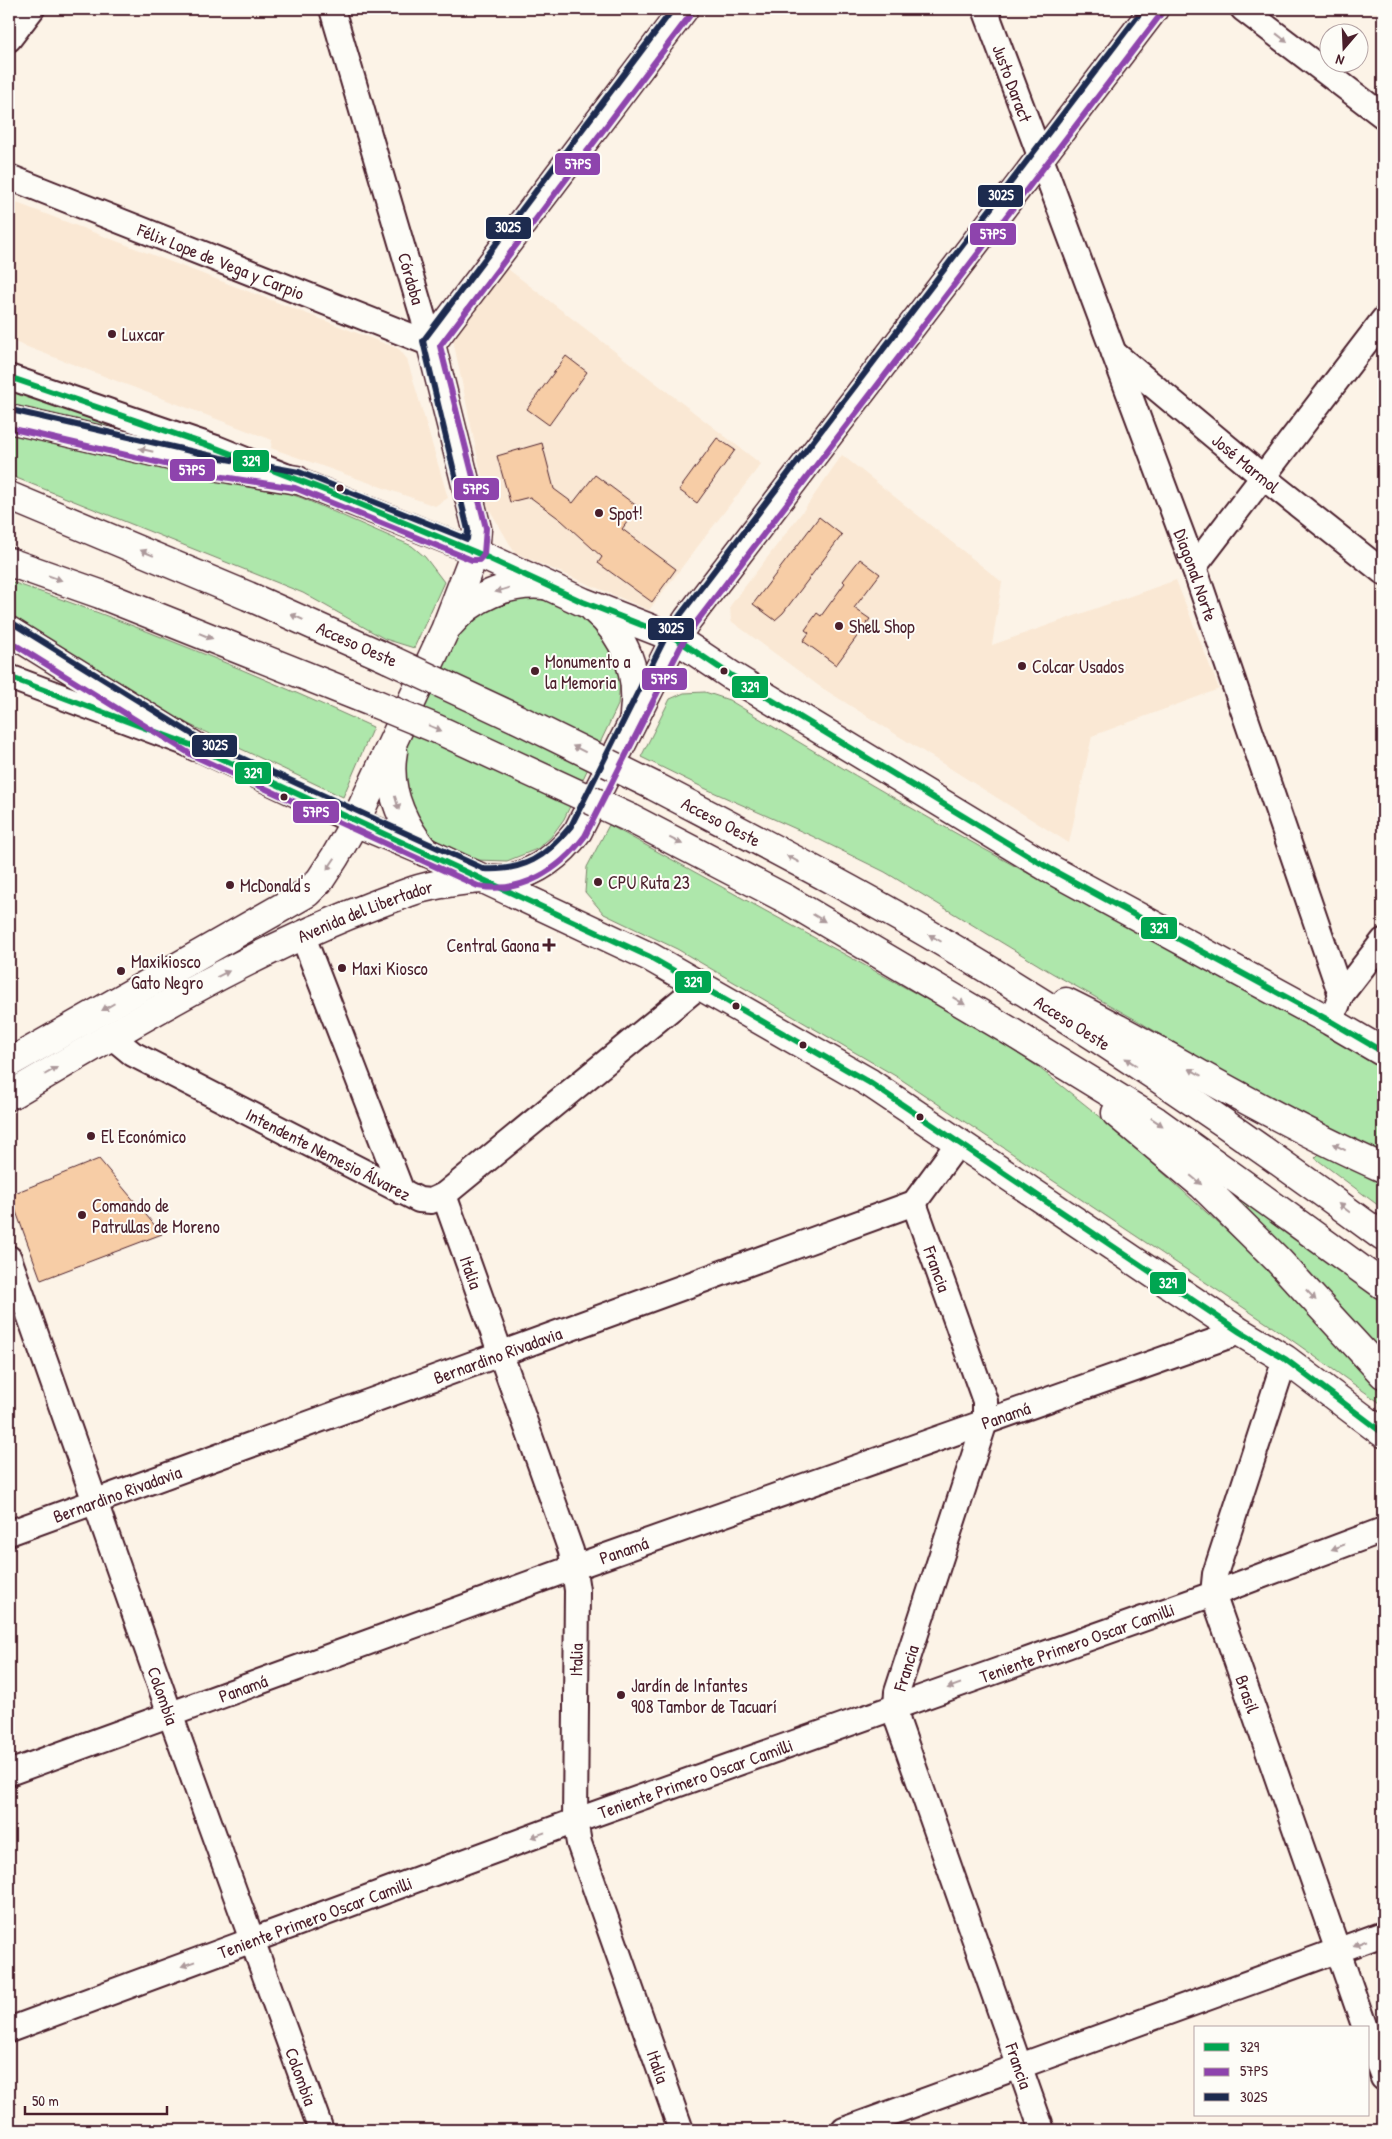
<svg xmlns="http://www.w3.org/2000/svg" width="1392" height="2139" viewBox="0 0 1392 2139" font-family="'Patrick Hand',sans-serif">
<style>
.built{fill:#fae8d4}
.green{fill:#aee7ab;stroke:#7c836b}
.building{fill:#f7cda6;stroke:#4a1f2b}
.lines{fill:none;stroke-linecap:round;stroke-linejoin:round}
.minor-casing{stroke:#4a1f2b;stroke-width:28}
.major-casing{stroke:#4a1f2b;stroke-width:31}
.highway-casing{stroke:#4a1f2b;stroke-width:31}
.minor{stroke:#fdfcf7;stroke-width:24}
.major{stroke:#fdfcf7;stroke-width:28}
.highway{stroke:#fdfcf7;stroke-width:28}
.highway-bridge-casing{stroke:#4a1f2b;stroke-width:31;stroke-linecap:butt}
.highway-bridge{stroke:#fdfcf7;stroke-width:28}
.bus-1-casing{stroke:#fdfcf7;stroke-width:10}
.bus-2-casing{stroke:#fdfcf7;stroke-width:10}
.bus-3-casing{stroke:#fdfcf7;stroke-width:10}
.bus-1{stroke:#00a651;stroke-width:6}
.bus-2{stroke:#8e44ad;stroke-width:6}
.bus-3{stroke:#1d2b4f;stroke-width:6}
.oneway{fill:#ac999b}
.poi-dot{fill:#4a1f2b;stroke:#fdfcf7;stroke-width:2}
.labels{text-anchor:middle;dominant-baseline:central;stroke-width:4;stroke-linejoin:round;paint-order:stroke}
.street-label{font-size:18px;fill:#4a1f2b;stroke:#fdfcf7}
.poi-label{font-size:18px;fill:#4a1f2b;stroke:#fdfcf7;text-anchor:start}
.line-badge{stroke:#fdfcf7;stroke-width:2}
.badge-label{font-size:14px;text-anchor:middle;font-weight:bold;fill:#fff}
</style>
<rect width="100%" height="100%" fill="#fcf3e7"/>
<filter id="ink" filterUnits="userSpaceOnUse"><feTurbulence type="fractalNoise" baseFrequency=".02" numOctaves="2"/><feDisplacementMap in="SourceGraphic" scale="10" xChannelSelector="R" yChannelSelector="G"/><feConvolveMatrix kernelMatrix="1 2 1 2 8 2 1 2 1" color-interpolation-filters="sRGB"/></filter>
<g filter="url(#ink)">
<g class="built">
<path d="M 9,200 L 399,349 L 407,359 L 448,498 L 435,506 L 271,448 L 272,440 L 9,340 Z"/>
<path d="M 504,266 L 761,464 L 649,610 L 515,553 L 488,507 L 452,335 Z"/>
<path d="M 842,455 L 1002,582 L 992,645 L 1176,580 L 1219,689 L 1092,736 L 1069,843 L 819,686 L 731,621 L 730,606 L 806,507 Z"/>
</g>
<g class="green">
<path d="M 9,388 L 149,436 L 147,440 L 9,408 Z"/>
<path d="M 9,431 L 247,479 L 302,498 L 412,546 L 425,557 L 444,582 L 414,648 L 385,639 L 303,593 L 9,475 Z"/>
<path d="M 9,581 C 133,623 254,673 373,727 L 343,797 L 169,715 L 9,618 Z"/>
<path d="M 523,590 L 573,602 L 613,643 L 620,680 L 618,705 L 564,819 L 551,837 L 537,849 L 507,861 L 475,860 L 434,846 L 411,823 L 397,768 L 457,625 Z"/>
<path d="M 705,692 L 729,700 C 841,768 954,834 1070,896 C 1175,952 1283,1005 1383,1070 L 1383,1152 L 1338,1132 L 1238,1081 L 1138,1021 L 1052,973 L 885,872 L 812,836 L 704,788 L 641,757 L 670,699 L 684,693 Z"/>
<path d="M 609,825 L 988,1033 L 1038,1067 L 1113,1127 L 1264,1265 L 1383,1395 L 1383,1405 L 1286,1336 L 899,1078 L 677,949 L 604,914 L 585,892 L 587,867 Z"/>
<path d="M 1320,1153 L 1383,1181 L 1383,1209 L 1315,1158 Z"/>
<path d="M 1229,1190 L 1383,1301 L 1383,1359 L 1226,1193 Z"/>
</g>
<g class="building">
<path d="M 566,356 L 587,372 L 549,425 L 527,409 Z"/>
<path d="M 717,438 L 735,450 L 697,503 L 679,490 Z"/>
<path d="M 542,443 L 554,489 L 573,503 L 595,475 L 638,507 L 622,529 L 676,569 L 652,602 L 598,563 L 602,557 L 561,520 L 530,497 L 510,502 L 497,456 Z"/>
<path d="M 819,517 L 842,535 L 783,613 L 775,620 L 753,604 Z"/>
<path d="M 860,559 L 880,574 L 854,608 L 870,619 L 836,665 L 803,641 L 809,633 L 805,630 L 817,613 L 821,616 L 845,583 L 843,581 Z"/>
<path d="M 99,1159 L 162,1234 L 41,1280 L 10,1195 Z"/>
</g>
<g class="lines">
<defs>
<g id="minor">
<path id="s1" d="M 332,9 L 431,344"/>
<path id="s2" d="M 985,9 L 1194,567 L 1341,995"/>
<path d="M 1243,9 L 1383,116"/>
<path d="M 9,39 L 32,9"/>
<path id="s3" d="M 9,177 L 431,344"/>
<path id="s4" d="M 1114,353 L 1263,477 L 1383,572"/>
<path d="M 9,377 L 216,448 L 475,552"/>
<path d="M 1194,567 L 1383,320"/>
<path d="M 9,677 L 196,747 L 355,822"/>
<path d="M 302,934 L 402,1192"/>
<path d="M 1337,1006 L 1341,995 L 1383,941"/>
<path id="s5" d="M 111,1036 L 133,1054 L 419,1200 L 431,1201 L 444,1195 L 699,986"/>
<path id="s6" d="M 444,1195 L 571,1551 L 577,1590 L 575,1821 L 579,1843 L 681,2130"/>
<path id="s7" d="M 914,1203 L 985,1401 L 985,1422 L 897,1692 L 896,1707 L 898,1722 L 1042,2130"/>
<path id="s8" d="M 9,1258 L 170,1714 L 321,2130"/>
<path id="s9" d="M 1285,1359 L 1215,1574 L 1213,1594 L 1365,2028"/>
<path id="s10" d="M 9,1533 L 914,1203 L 959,1142"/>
<path id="s11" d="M 9,1773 L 575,1567 L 1240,1332"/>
<path id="s12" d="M 9,2030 L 575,1821 L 1213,1594 L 1383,1530"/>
<path d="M 1368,2037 L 1383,2078"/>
<path d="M 844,2130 L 1383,1934"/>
</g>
<g id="major">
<path d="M 475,552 L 583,602 L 675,638 L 732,676 L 1052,870 L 1330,1021 L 1383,1052"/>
<path d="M 594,609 C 625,635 640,674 634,714"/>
<path d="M 449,625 C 472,597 507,582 544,585"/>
<path d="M 393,751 C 386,789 402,823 425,852"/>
<path d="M 355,822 L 426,852 L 650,957 L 870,1083 L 1240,1332 L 1285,1359 L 1383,1433"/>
<path d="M 9,1063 L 307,893 L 320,880 L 335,857 L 355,822 L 395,737 L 445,630 L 475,552 L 477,529 L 431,344 L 684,9"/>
<path id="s13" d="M 9,1096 C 137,1021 265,942 407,893 C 430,884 457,881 481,879 C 491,878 502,880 511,878 C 540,871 561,854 578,831 L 675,638 L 688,619 L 1154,9"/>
</g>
<g id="highway">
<path d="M 9,419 L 219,467 L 297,480"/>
<path d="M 9,496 L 248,596 L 389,659"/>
<path d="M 9,562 L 100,594 L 374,703"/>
<path d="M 9,631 L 196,747"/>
<path id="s14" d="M 654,786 C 757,840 861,893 961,953 C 1106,1040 1247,1136 1383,1237"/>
<path d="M 632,819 L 788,900 L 1008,1030 L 1156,1121 L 1383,1285"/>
<path d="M 1066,1002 C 1116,1026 1162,1053 1210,1080 C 1266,1111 1324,1142 1383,1168"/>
<path d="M 1116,1113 L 1202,1185 L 1278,1260 L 1383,1374"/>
</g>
</defs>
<use href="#minor" class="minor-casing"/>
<use href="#major" class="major-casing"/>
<use href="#highway" class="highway-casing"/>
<use href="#minor" class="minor"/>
<use href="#major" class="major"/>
<use href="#highway" class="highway"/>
<defs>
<g id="highway-bridge">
<path d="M 389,659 L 522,721 L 654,786"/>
<path d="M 374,703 L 437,729 L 632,819"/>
</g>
</defs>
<use href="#highway-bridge" class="highway-bridge-casing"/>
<use href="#highway-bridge" class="highway-bridge"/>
<defs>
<g id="bus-1">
<path d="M 9,377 L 216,448 L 337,495 L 475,552 L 583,602 L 675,638 L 732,676 L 1052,870 L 1330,1021 L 1383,1052"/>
<path d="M 9,677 L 196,747 L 650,957 L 870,1083 L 1240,1332 L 1285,1359 L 1383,1433"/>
</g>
<g id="bus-2">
<path d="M 9,428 L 217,476 L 295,488 L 472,560 L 479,560 L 484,554 L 486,528 L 440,346 L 691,14"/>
<path d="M 9,641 L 192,755 L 478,886 C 522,895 560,869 585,836 L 683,642 L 695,624 L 1161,14"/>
</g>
<g id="bus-3">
<path d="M 11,410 L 221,458 L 299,472 L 467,539 L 468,530 L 423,341 L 673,9"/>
<path d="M 14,624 L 200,739 L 484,869 C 524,871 546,857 571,826 L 667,634 L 681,614 L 1143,9"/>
</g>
</defs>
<use href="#bus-1" class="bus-1-casing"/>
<use href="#bus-2" class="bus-2-casing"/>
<use href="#bus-3" class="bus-3-casing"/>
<use href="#bus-1" class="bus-1"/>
<use href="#bus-2" class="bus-2"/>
<use href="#bus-3" class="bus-3"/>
</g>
<defs><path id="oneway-solid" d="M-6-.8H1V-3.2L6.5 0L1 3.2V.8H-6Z" transform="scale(1.25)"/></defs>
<g class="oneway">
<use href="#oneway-solid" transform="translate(1282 38) rotate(38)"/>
<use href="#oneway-solid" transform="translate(146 450) rotate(-167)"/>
<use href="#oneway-solid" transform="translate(147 553) rotate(-157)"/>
<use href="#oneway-solid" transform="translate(55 578) rotate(20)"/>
<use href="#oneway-solid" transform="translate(502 590) rotate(163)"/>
<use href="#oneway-solid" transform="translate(297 617) rotate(-156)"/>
<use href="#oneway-solid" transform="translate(206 636) rotate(22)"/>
<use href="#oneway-solid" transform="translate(435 728) rotate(23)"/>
<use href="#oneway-solid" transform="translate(579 749) rotate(-154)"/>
<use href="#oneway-solid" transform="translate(397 803) rotate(73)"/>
<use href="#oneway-solid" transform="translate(676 841) rotate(27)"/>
<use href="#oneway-solid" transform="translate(793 859) rotate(-152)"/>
<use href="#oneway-solid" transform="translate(331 864) rotate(124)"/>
<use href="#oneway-solid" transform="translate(819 918) rotate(31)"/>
<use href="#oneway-solid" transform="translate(935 938) rotate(-150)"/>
<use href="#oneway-solid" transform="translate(223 974) rotate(-26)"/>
<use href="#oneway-solid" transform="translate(959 1001) rotate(31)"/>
<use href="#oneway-solid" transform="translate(108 1007) rotate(150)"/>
<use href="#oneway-solid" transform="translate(1131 1062) rotate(-147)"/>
<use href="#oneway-solid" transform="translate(51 1071) rotate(-30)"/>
<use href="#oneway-solid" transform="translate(1195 1072) rotate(-150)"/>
<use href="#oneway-solid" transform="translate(1157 1122) rotate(34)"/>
<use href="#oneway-solid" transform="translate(1339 1147) rotate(-153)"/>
<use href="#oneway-solid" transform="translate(1196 1180) rotate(40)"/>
<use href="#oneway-solid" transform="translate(1344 1208) rotate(-143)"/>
<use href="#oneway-solid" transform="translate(1311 1295) rotate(47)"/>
<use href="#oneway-solid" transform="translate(1338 1547) rotate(159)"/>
<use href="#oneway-solid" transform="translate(954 1686) rotate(160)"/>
<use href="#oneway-solid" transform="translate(538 1835) rotate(160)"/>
<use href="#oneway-solid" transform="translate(1360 1943) rotate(159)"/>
<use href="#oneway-solid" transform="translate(188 1964) rotate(160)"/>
</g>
</g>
<g class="poi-dot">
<circle cx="112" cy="334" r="5"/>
<circle cx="340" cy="488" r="4.5"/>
<circle cx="599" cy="513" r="5"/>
<circle cx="839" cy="626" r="5"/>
<circle cx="1022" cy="666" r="5"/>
<circle cx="535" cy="671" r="5"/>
<circle cx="724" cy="671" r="4.5"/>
<circle cx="284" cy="797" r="4.5"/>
<circle cx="598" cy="882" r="5"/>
<circle cx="230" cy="885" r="5"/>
<path d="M546.5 937.5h5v5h5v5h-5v5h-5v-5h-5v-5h5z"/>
<circle cx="342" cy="968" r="5"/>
<circle cx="121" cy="971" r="5"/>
<circle cx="736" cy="1006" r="4.5"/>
<circle cx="803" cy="1045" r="4.5"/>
<circle cx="920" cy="1117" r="4.5"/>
<circle cx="91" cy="1136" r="5"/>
<circle cx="82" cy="1215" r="5"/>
<circle cx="621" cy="1695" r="5"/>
</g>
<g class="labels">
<g class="street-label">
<text stroke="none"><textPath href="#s2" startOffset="79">Justo Daract</textPath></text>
<text stroke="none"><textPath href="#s3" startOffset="228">Félix Lope de Vega y Carpio</textPath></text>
<text stroke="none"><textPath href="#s1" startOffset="281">Córdoba</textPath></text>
<text stroke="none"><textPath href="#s4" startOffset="172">José Marmol</textPath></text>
<text stroke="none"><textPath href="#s2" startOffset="604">Diagonal Norte</textPath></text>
<text transform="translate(357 644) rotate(24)">Acceso Oeste</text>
<text stroke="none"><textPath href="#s14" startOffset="76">Acceso Oeste</textPath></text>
<text stroke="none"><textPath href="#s13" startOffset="402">Avenida del Libertador</textPath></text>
<text stroke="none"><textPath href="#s14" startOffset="481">Acceso Oeste</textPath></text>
<text stroke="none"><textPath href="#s5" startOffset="248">Intendente Nemesio Álvarez</textPath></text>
<text stroke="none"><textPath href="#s7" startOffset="70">Francia</textPath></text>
<text stroke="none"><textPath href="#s6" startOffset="82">Italia</textPath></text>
<text stroke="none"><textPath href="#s10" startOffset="520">Bernardino Rivadavia</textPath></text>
<text stroke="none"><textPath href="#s11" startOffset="1059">Panamá</textPath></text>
<text stroke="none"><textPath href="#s10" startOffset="115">Bernardino Rivadavia</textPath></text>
<text stroke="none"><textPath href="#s11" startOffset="654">Panamá</textPath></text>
<text stroke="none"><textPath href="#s12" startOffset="1136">Teniente Primero Oscar Camilli</textPath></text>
<text transform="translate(576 1660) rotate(-89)">Italia</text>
<text transform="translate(906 1668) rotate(-73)">Francia</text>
<text stroke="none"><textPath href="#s11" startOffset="249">Panamá</textPath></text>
<text stroke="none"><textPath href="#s8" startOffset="464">Colombia</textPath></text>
<text stroke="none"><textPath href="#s9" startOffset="352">Brasil</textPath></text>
<text stroke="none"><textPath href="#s12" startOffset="731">Teniente Primero Oscar Camilli</textPath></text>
<text stroke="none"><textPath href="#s12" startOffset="326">Teniente Primero Oscar Camilli</textPath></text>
<text stroke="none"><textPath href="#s7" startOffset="910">Francia</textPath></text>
<text stroke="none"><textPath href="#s6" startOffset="908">Italia</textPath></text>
<text stroke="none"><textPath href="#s8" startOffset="869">Colombia</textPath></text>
</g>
<g class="poi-label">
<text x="122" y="334">Luxcar</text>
<text x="609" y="513">Spot!</text>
<text x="849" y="626">Shell Shop</text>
<text x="545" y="661">Monumento a<tspan x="545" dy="21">la Memoria</tspan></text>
<text x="1032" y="666">Colcar Usados</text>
<text x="608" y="882">CPU Ruta 23</text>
<text x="240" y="885">McDonald's</text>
<text x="539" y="945" text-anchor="end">Central Gaona</text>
<text x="131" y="961">Maxikiosco<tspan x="131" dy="21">Gato Negro</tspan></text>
<text x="352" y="968">Maxi Kiosco</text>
<text x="101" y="1136">El Económico</text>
<text x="92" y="1205">Comando de<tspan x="92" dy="21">Patrullas de Moreno</tspan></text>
<text x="631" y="1685">Jardín de Infantes<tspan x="631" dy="21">908 Tambor de Tacuarí</tspan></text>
</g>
</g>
<g class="line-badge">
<rect x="554" y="152" width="47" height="24" rx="5" fill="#8e44ad"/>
<rect x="977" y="184" width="47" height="24" rx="5" fill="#1d2b4f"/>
<rect x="485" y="216" width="47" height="24" rx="5" fill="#1d2b4f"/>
<rect x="969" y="222" width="48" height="24" rx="5" fill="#8e44ad"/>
<rect x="232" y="449" width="38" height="24" rx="5" fill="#00a651"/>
<rect x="169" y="458" width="47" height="24" rx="5" fill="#8e44ad"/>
<rect x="453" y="477" width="47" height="24" rx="5" fill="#8e44ad"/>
<rect x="647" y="617" width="48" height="24" rx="5" fill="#1d2b4f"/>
<rect x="641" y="667" width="47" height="24" rx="5" fill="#8e44ad"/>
<rect x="731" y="675" width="38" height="24" rx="5" fill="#00a651"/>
<rect x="191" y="734" width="47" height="24" rx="5" fill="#1d2b4f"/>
<rect x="234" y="761" width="38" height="24" rx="5" fill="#00a651"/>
<rect x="292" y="800" width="48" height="24" rx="5" fill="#8e44ad"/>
<rect x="1140" y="916" width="38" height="24" rx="5" fill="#00a651"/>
<rect x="674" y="970" width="38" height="24" rx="5" fill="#00a651"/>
<rect x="1149" y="1271" width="38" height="24" rx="5" fill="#00a651"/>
</g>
<g class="badge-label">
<text x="578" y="169">57PS</text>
<text x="1001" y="200">302S</text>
<text x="508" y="232">302S</text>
<text x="993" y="239">57PS</text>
<text x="251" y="466">329</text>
<text x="192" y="475">57PS</text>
<text x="476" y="494">57PS</text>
<text x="671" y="633">302S</text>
<text x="664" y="684">57PS</text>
<text x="750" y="692">329</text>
<text x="215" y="750">302S</text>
<text x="253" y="778">329</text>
<text x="316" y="817">57PS</text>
<text x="1159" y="933">329</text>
<text x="693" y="987">329</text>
<text x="1168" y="1288">329</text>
</g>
<rect width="1392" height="2139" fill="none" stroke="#fdfcf7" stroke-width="30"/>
<rect x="15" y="15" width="1362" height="2109" fill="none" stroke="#4a1f2b" stroke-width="2" filter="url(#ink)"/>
<rect x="1194" y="2026" width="175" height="90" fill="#fdfcf7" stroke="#b5a4a5"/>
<rect x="1204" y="2043" width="25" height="8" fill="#00a651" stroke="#b5a4a5"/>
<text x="1240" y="2052" font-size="15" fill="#4a1f2b">329</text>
<rect x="1204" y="2068" width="25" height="8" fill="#8e44ad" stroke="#b5a4a5"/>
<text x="1240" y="2076" font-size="15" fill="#4a1f2b">57PS</text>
<rect x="1204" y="2093" width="25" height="8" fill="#1d2b4f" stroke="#b5a4a5"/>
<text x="1240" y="2102" font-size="15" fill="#4a1f2b">302S</text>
<g transform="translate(1344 48) rotate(199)"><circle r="24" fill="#fdfcf7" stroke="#b5a4a5"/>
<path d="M0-4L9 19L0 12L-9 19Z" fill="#4a1f2b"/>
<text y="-8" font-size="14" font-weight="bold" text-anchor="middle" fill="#4a1f2b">N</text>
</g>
<path d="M25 2106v8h142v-8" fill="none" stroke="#4a1f2b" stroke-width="2.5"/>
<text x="32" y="2106" font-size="15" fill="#4a1f2b" stroke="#fdfcf7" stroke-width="4" paint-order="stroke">50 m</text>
</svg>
